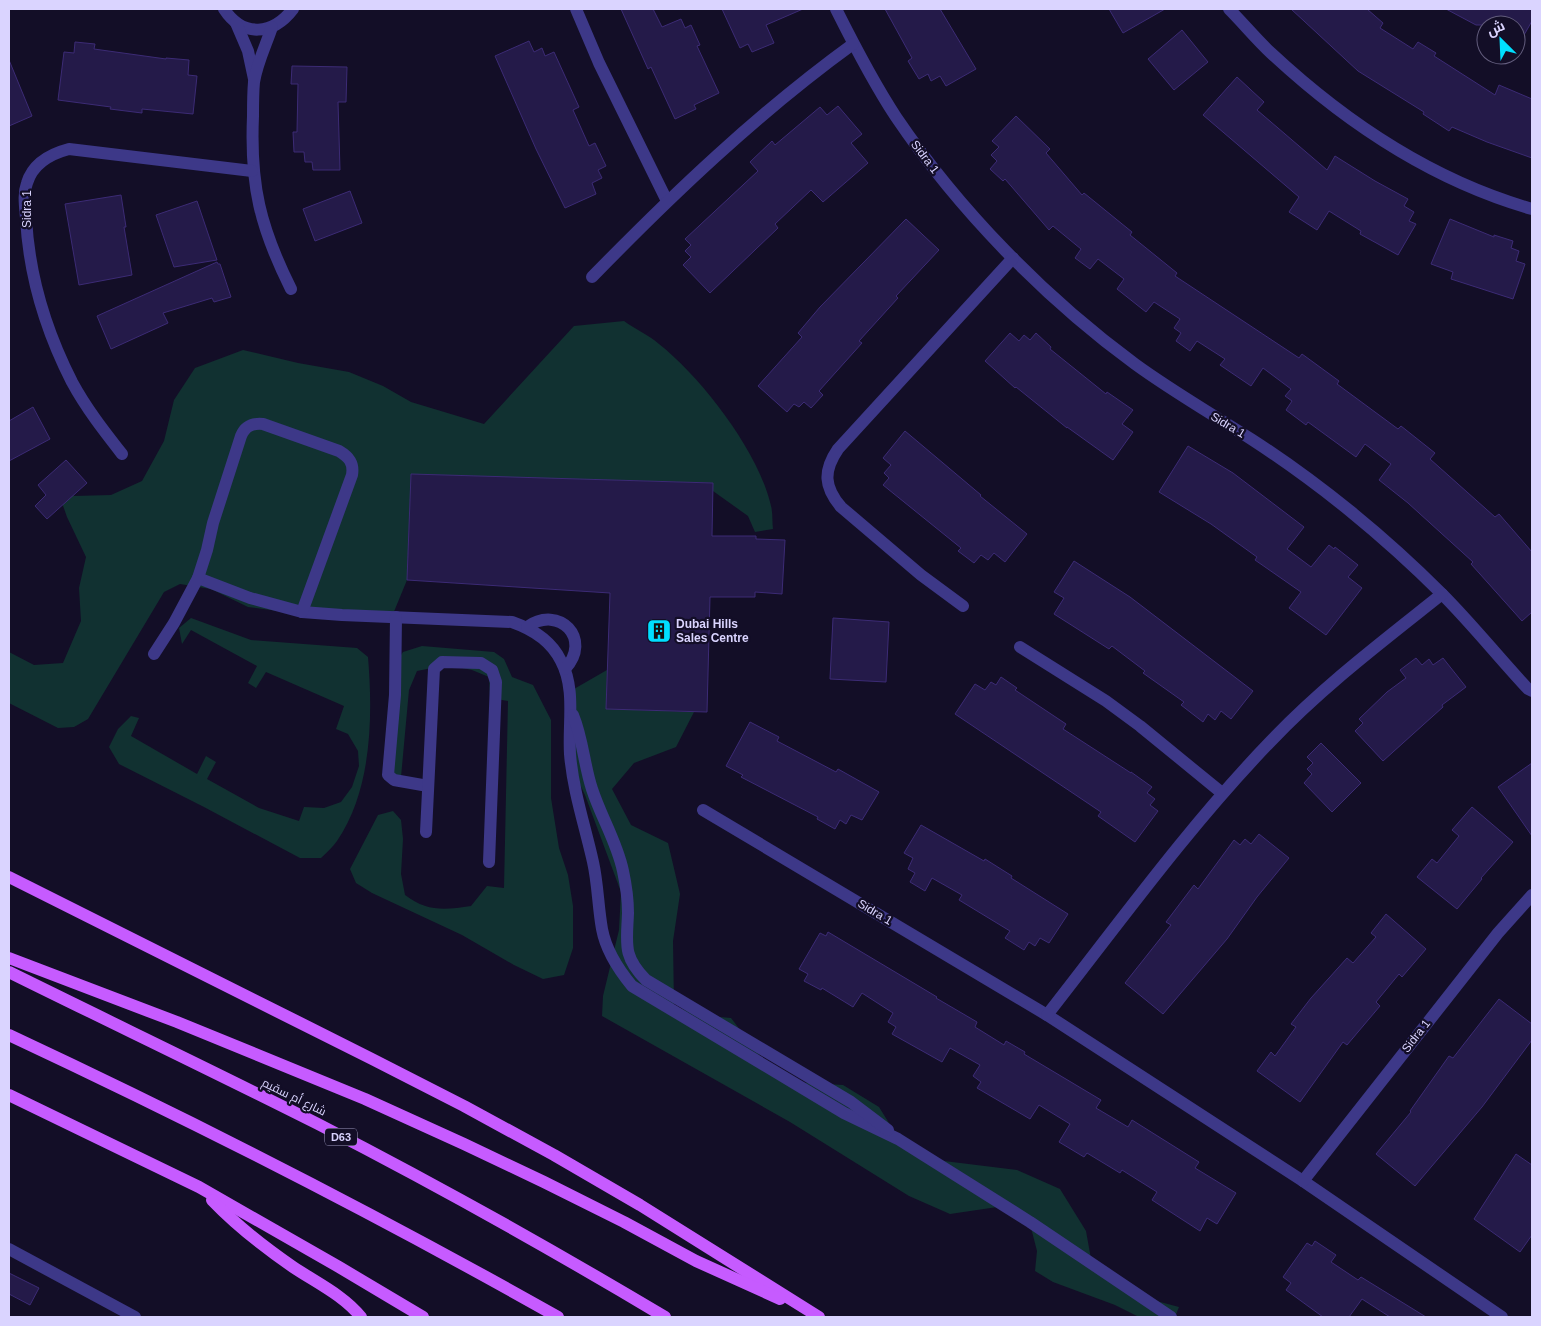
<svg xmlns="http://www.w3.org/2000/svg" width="1541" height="1326" viewBox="0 0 1541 1326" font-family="Arial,Cairo,sans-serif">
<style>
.green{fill:#113131}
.building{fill:#241a49;stroke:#3c2b75}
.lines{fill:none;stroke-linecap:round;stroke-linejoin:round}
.minor{stroke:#3d3888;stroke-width:12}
.major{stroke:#c65bff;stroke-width:12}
.labels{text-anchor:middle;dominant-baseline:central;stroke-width:4.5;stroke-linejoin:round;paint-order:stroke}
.shield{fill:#130e27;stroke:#9e99be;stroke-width:1}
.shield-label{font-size:11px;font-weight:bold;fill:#dad4ff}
.street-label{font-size:12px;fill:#dad4ff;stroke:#130e27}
.poi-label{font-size:12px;font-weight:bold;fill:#dad4ff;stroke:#130e27;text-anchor:start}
</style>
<rect width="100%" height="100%" fill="#130e27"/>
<g class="green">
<path d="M 624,321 C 635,329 649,335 659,344 C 702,378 759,452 771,506 C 773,513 772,522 773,529 L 755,532 L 748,516 L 713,491 L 713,483 L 616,480 L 615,510 L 411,474 L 407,580 L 393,614 L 300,614 L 248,607 L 211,589 L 180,584 L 164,592 L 88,719 L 74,727 L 58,728 L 9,703 L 9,652 L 34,665 L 63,663 L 81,621 L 79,588 L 86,557 L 67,517 L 55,483 L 58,477 L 74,496 L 111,495 L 142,481 L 164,441 L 174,400 L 195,368 L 243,350 L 298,363 L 349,372 L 383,386 L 411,402 L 484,424 L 574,326 Z"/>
<path d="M 191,618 L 251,640 L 357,648 L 368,657 C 373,716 372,790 337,841 C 333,847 327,852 321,858 L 300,858 L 204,807 L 119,764 L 109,747 L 118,729 L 131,716 L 139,718 L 131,736 L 197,774 L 206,756 L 216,762 L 207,779 L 259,808 L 299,821 L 304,807 L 324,808 L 341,802 L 352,787 L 359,766 L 358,751 L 348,734 L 336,729 L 344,706 L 266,672 L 256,688 L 248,683 L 257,666 L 191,630 L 182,644 L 179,628 Z"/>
<path d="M 422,646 L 494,652 L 504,659 L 512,677 L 533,685 L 551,720 L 551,798 L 559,848 L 568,875 L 573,906 L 573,948 L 564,975 L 543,979 L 514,965 L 462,935 L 372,893 L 356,883 L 350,869 L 378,815 L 393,811 L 401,820 L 403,839 L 401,874 L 405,895 C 427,912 445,910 471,906 L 487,886 L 504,888 L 508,701 L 490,698 L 489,677 L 472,670 L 447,665 L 417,671 L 409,690 L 401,777 L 392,781 L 393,667 L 403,652 Z"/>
<path d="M 607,670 L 606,709 L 694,712 L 676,747 L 634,763 L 612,789 L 631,825 L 668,843 L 680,894 L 673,941 L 674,1006 L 698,1015 L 731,1018 L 763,1060 L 795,1082 L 843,1085 L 879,1107 L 902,1144 L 944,1161 L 1017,1170 L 1060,1189 L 1086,1231 L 1093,1270 L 1134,1295 L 1179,1307 L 1175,1317 L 1139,1317 L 1115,1305 L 1053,1282 L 1035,1271 L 1037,1251 L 1029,1220 L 1004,1206 L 950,1214 L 909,1196 L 790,1122 L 602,1016 L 603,996 L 619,930 L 621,892 L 585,795 L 572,768 L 567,693 Z"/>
</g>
<g class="building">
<path d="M 621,9 L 653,9 L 662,27 L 681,19 L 685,28 L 691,25 L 700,45 L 697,46 L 719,93 L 694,105 L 696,109 L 675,119 L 651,67 L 648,69 Z"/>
<path d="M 722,9 L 803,9 L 766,25 L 774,43 L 752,52 L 748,44 L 740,48 Z"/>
<path d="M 885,9 L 940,9 L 976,69 L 946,86 L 940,76 L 931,81 L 928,74 L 919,79 L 908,61 L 912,58 Z"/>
<path d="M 1109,9 L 1165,9 L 1123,33 Z"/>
<path d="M 1291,9 L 1367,9 L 1383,23 L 1380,28 L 1413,49 L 1418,42 L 1436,53 L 1434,56 L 1495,95 L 1499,85 L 1532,99 L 1532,158 L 1487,142 L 1452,127 L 1449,131 L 1423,114 L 1424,112 L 1358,71 Z"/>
<path d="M 1446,9 L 1532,9 L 1532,21 L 1516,49 L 1516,25 L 1476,25 Z"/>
<path d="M 1182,30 L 1208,62 L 1174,90 L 1148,59 Z"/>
<path d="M 529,41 L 534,52 L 542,48 L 545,56 L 554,52 L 579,107 L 573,110 L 589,146 L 595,143 L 606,166 L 598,170 L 602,178 L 592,183 L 596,194 L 565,208 L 536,149 L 495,56 Z"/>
<path d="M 75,42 L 95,44 L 94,49 L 166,59 L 166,58 L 189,60 L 188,75 L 197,76 L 193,114 L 142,109 L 142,113 L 110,109 L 111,107 L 58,100 L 64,52 L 74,53 Z"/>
<path d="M 9,60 L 32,116 L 9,126 Z"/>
<path d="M 292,66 L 347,67 L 346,102 L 338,102 L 340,170 L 313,170 L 312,162 L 305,162 L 304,152 L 294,152 L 293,132 L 297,132 L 298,84 L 291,84 Z"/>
<path d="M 1237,77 L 1264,102 L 1257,110 L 1327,170 L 1335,156 L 1375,181 L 1408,199 L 1404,206 L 1414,212 L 1409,221 L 1416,224 L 1398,255 L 1360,234 L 1361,231 L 1329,211 L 1317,230 L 1289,212 L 1299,197 L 1203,115 Z"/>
<path d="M 838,106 L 862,134 L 851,143 L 868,163 L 823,202 L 811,190 L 775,224 L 778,228 L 710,293 L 683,265 L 691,257 L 685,251 L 691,245 L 685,239 L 758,171 L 750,162 L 772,141 L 775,145 L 820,107 L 827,115 Z"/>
<path d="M 1016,116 L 1050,149 L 1046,153 L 1082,195 L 1084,193 L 1132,232 L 1130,235 L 1177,273 L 1175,276 L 1299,358 L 1302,354 L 1339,381 L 1337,384 L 1398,429 L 1401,426 L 1435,453 L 1430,459 L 1495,517 L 1499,514 L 1532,552 L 1532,612 L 1522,621 L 1471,564 L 1473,562 L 1408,503 L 1379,480 L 1391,464 L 1365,444 L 1356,457 L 1308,422 L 1306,425 L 1286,410 L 1292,401 L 1285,396 L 1291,389 L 1263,368 L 1251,386 L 1220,365 L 1225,359 L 1197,341 L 1190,351 L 1176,341 L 1181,333 L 1174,328 L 1180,319 L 1154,302 L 1146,312 L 1117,289 L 1124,279 L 1098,259 L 1090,269 L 1075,258 L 1081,249 L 1053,226 L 1049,230 L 1005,179 L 1003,181 L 990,169 L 997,161 L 991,155 L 999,147 L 992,141 Z"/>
<path d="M 350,191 L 362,223 L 315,241 L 303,209 Z"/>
<path d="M 121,195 L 126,227 L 124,227 L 132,275 L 79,285 L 65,204 Z"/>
<path d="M 197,201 L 217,260 L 174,267 L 156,215 Z"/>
<path d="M 906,219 L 939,250 L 896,296 L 898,298 L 859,341 L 862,343 L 819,391 L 823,395 L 811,408 L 804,402 L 799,407 L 794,404 L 787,412 L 758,386 L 802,337 L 798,333 L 820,307 Z"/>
<path d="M 1450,219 L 1494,237 L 1494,235 L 1513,241 L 1511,248 L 1519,251 L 1516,261 L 1525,264 L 1513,299 L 1451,279 L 1453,272 L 1431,264 Z"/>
<path d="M 217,262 L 218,264 L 220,264 L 231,297 L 214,302 L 212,298 L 163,313 L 168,323 L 111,349 L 97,316 Z"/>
<path d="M 1010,333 L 1019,341 L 1024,335 L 1030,340 L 1036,333 L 1051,347 L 1050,349 L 1106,394 L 1107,392 L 1133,410 L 1122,424 L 1133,432 L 1113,460 L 1067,427 L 1067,428 L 1016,387 L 1015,388 L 985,361 Z"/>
<path d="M 33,407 L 50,439 L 9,461 L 9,421 Z"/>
<path d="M 905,431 L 981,495 L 980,496 L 1027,534 L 1005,562 L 994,553 L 988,560 L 981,555 L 974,563 L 958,551 L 961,548 L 883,485 L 889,478 L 884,473 L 891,465 L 883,458 Z"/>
<path d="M 1188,446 L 1233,473 L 1304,527 L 1287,549 L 1311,567 L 1329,545 L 1334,549 L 1335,547 L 1358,565 L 1348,577 L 1362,588 L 1326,635 L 1289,608 L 1301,592 L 1255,560 L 1257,557 L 1211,524 L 1159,492 Z"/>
<path d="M 66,460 L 87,483 L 47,519 L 35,506 L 46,495 L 38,485 Z"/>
<path d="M 411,474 L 713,483 L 712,536 L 756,536 L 756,539 L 785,540 L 782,594 L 755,592 L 755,597 L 710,597 L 707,712 L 606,709 L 610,593 L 407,580 Z"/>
<path d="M 1074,561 L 1130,597 L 1253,691 L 1231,719 L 1221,711 L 1215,720 L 1208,714 L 1203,722 L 1181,705 L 1184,702 L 1143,673 L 1145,671 L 1112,646 L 1109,649 L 1054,614 L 1064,598 L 1054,592 Z"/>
<path d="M 833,618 L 889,622 L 886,682 L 830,679 Z"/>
<path d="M 1416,658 L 1422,665 L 1429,659 L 1433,665 L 1443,658 L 1466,687 L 1442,705 L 1443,707 L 1383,761 L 1355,731 L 1363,723 L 1359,719 L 1387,692 L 1406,678 L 1400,670 Z"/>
<path d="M 1001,677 L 1017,688 L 1015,690 L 1066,724 L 1063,729 L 1131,773 L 1131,772 L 1152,787 L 1147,793 L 1155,799 L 1150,805 L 1158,811 L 1135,842 L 1098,816 L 1101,812 L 955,714 L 975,684 L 985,690 L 991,682 L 996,685 Z"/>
<path d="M 750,722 L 779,737 L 777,741 L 836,772 L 838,769 L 879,792 L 862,820 L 851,815 L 846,824 L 840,820 L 835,829 L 817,819 L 818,817 L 741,777 L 743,775 L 726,766 Z"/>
<path d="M 1321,743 L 1361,783 L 1332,812 L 1304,783 L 1312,774 L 1307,769 L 1313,763 L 1307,757 Z"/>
<path d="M 1532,763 L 1532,836 L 1498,787 Z"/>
<path d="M 1472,807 L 1513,842 L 1481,878 L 1482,879 L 1457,909 L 1417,877 L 1432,859 L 1437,863 L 1459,836 L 1452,830 Z"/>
<path d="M 921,825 L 984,861 L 985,859 L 1012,876 L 1011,878 L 1068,914 L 1049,943 L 1040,938 L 1035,946 L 1029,942 L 1024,950 L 1005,938 L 1010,931 L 959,900 L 962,895 L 932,878 L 925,891 L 910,882 L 915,873 L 908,869 L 913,858 L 904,853 Z"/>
<path d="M 1259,834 L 1289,858 L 1257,897 L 1227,939 L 1163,1014 L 1125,983 L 1171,925 L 1166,922 L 1194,885 L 1198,889 L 1234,840 L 1240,845 L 1245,839 L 1251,844 Z"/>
<path d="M 1386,914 L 1426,949 L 1402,977 L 1399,974 L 1376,1002 L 1380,1006 L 1347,1045 L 1343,1042 L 1300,1102 L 1257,1071 L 1271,1052 L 1275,1056 L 1296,1027 L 1291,1024 L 1311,998 L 1347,958 L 1353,963 L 1376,937 L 1371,933 Z"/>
<path d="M 828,932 L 937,997 L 936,998 L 977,1022 L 975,1027 L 1004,1045 L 1006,1041 L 1025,1052 L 1024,1054 L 1101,1100 L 1096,1108 L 1128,1127 L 1132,1120 L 1199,1162 L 1195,1168 L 1236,1193 L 1217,1224 L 1207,1218 L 1200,1231 L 1152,1200 L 1157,1192 L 1122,1170 L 1120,1173 L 1087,1153 L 1084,1157 L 1059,1142 L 1070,1124 L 1039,1105 L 1030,1119 L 977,1088 L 981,1082 L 973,1076 L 980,1065 L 950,1048 L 942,1062 L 892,1034 L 896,1027 L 888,1022 L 893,1013 L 862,993 L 853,1007 L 822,988 L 821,990 L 804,981 L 808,974 L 799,969 L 820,933 L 826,936 Z"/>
<path d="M 1499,999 L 1532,1024 L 1532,1040 L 1482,1107 L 1415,1186 L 1376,1154 L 1411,1112 L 1410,1111 L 1449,1056 L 1453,1058 Z"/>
<path d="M 1516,1154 L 1532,1165 L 1532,1235 L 1520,1252 L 1474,1219 Z"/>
<path d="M 1315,1241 L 1336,1255 L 1331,1262 L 1358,1280 L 1361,1277 L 1426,1317 L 1390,1317 L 1362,1299 L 1349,1317 L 1323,1317 L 1286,1290 L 1291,1283 L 1283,1277 L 1307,1243 L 1312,1246 Z"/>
<path d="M 9,1273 L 39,1288 L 30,1305 L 9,1294 Z"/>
</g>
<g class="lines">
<g class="minor">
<path d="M 224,9 C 243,38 273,35 293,9"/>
<path d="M 576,9 L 599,63 L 667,201"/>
<path d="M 836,9 C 854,45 873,82 896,117 C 959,210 1044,297 1135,364 C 1172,391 1212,414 1251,439 C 1285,461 1319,486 1350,511 C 1382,537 1413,565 1442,594 C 1472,624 1499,658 1528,689 L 1532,691"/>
<path d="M 1229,9 C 1243,23 1256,39 1271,53 C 1345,122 1434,181 1532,209"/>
<path d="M 236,23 L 248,51 L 254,79"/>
<path d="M 272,27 C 266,45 257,63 254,82 C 253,93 253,105 253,116 C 250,185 260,227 291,289"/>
<path d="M 592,277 C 674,193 758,113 853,44"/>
<path d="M 122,454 C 104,431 86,408 72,382 C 46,331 29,275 26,218 C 25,206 23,194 27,183 C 33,163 50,154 69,149 L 252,171"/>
<path d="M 198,578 L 250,598 L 302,612 L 342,615 L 512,622 C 532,629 551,640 561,661 C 576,689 568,723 570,754 C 573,791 585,826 593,862 C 598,884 598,907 602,929 C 606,951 618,969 632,986 L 844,1113 L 898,1139 L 1030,1222 L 1171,1317"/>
<path d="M 963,606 L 921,575 L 841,507 C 824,487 823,471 838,449 L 1013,258"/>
<path d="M 396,617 L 395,695 L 388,775 L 394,780 L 428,786"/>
<path d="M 527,627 C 559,604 593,639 565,669"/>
<path d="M 1020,647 L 1106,701 L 1140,726 L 1222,793"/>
<path d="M 154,654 L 174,623 L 198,578 L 207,550 L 213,523 L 241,436 C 245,426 252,423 263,424 L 339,451 C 349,457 354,463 352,475 L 302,612"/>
<path d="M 573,715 C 583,739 584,765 592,789 C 601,817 617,842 623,871 C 626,885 628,899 628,913 C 627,943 622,956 646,980 L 851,1102 L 888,1130"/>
<path d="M 703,810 L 1047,1015 L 1303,1181 L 1502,1317"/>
<path d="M 426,832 L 434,669 L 442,662 L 481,663 L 492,670 L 496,682 L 489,862"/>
<path d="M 1047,1015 C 1119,923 1189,826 1270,742 C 1322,687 1383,641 1442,594"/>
<path d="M 1303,1181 L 1498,933 L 1532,895"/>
<path d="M 9,1249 L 135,1317"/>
</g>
<g class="major">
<path d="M 9,877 L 372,1059 L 464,1106 L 554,1155 L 640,1205 L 819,1317"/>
<path d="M 9,958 L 177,1022 L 365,1099 L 464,1144 L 544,1182 L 624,1222 L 696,1261 L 780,1299"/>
<path d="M 9,972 C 112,1023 215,1072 318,1124 C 435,1184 551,1249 665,1317"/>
<path d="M 9,1035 C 195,1122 379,1216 558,1317"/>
<path d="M 9,1095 L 199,1187 L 339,1267 L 423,1317"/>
<path d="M 212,1200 C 236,1225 264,1247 293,1267 C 317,1283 343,1295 361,1317"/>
</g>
</g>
<defs>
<symbol id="building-square" viewBox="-11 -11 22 22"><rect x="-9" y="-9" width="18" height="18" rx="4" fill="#00dfff" stroke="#130e27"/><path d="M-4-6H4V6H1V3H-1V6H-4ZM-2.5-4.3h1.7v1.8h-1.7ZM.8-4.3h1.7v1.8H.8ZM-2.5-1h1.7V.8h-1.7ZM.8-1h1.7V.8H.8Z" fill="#111"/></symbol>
</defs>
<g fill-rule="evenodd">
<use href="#building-square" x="645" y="617" width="28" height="28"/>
</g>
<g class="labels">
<rect class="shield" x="325" y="1128.5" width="32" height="17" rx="4"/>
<g class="shield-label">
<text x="341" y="1137">D63</text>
</g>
<g class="street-label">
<text transform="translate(925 157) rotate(53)">Sidra 1</text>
<text transform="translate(27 209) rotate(-90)">Sidra 1</text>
<text transform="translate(1228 425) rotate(31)">Sidra 1</text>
<text transform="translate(875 912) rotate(31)">Sidra 1</text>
<text transform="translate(1416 1036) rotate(-52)">Sidra 1</text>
<text transform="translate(294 1097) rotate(26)">شارع أم سقيم</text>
</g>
<g class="poi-label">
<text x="676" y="624">Dubai Hills<tspan x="676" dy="14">Sales Centre</tspan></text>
</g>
</g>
<rect width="1541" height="1326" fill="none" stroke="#dad4ff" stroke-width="20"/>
<g transform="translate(1501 40) rotate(336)"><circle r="24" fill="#130e27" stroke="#635d7d"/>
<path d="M0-4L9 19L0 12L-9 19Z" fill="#00dfff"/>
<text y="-8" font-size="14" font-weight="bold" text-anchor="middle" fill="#dad4ff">ش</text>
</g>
</svg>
